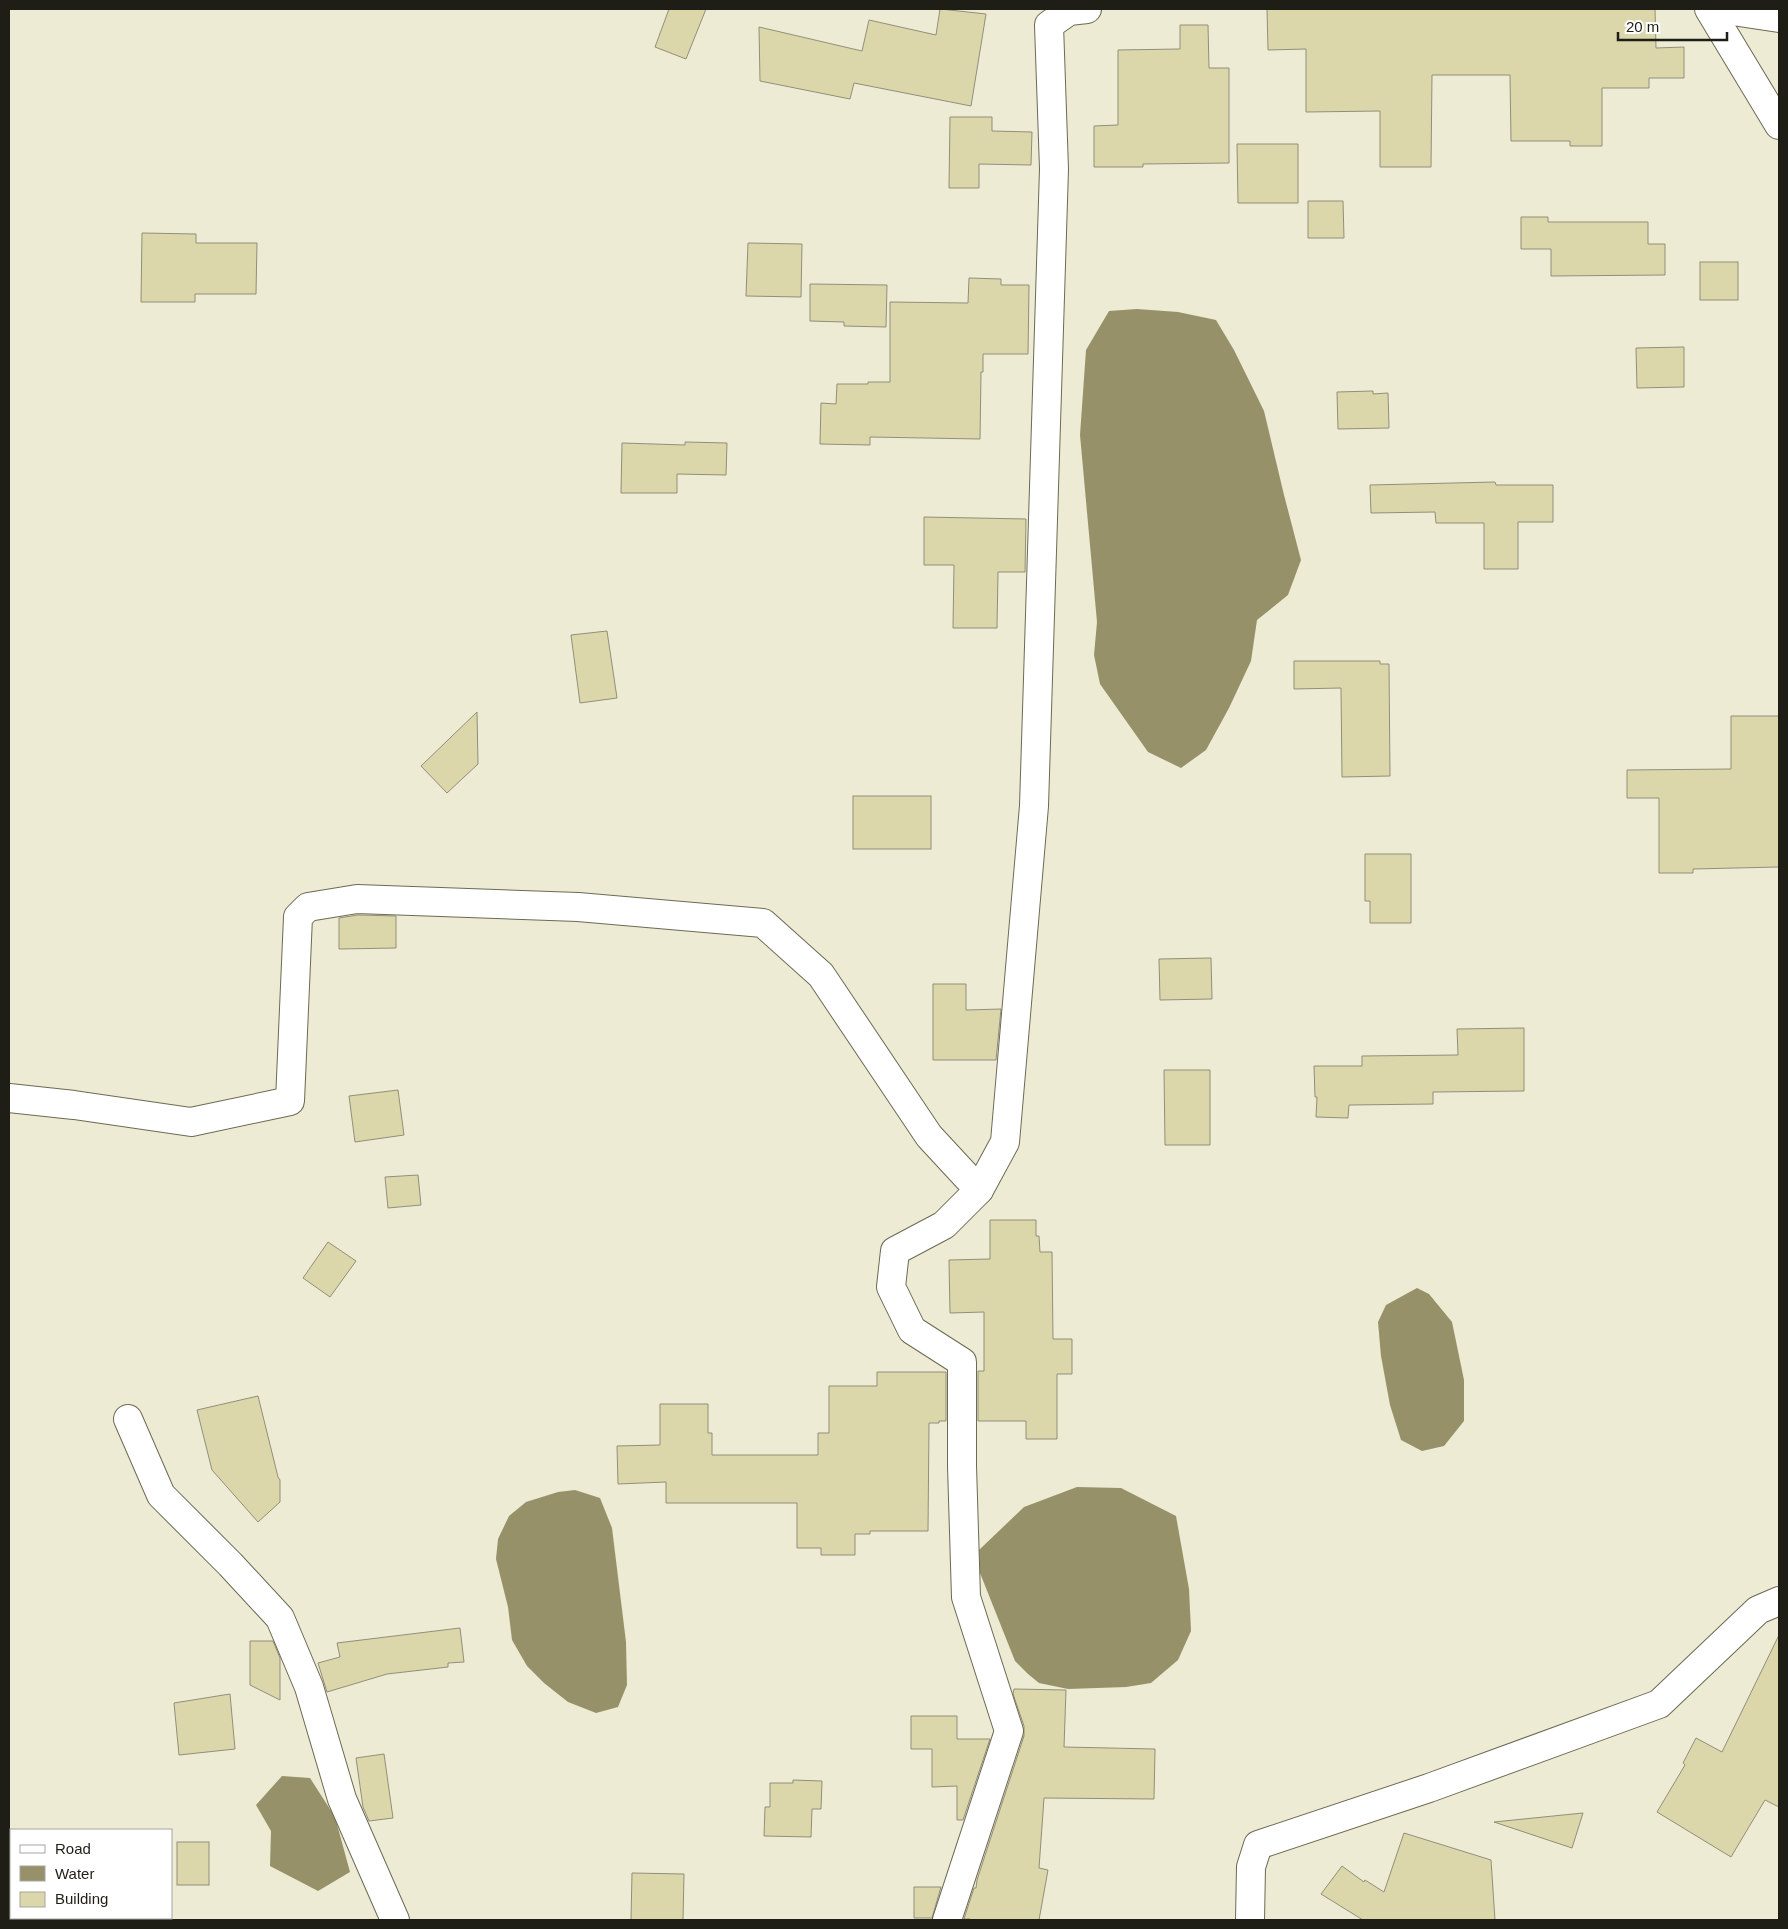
<svg xmlns="http://www.w3.org/2000/svg" width="1788" height="1929" viewBox="0 0 1788 1929" font-family="Arial,sans-serif">
<style>
.water{fill:#969168}
.building{fill:#dbd7ab;stroke:#918f79}
.lines{fill:none;stroke-linecap:round;stroke-linejoin:round}
.minor-casing{stroke:#6c6a55;stroke-width:30}
.minor{stroke:#fff;stroke-width:28}
</style>
<rect width="100%" height="100%" fill="#edebd3"/>
<g class="water">
<path d="M 1137,309 L 1178,312 L 1216,320 L 1234,350 L 1264,411 L 1284,495 L 1301,560 L 1288,595 L 1257,620 L 1251,661 L 1229,708 L 1206,750 L 1181,768 L 1148,752 L 1100,684 L 1094,655 L 1097,622 L 1080,435 L 1086,350 L 1109,311 Z"/>
<path d="M 1417,1288 L 1429,1294 L 1452,1322 L 1464,1380 L 1464,1421 L 1444,1446 L 1422,1451 L 1401,1440 L 1390,1405 L 1381,1356 L 1378,1322 L 1386,1305 Z"/>
<path d="M 1077,1487 L 1121,1488 L 1176,1516 L 1189,1589 L 1191,1631 L 1178,1660 L 1151,1683 L 1126,1687 L 1068,1689 L 1039,1683 L 1028,1674 L 1015,1661 L 980,1573 L 979,1550 L 1024,1507 Z"/>
<path d="M 575,1490 L 600,1498 L 612,1528 L 626,1642 L 627,1685 L 618,1707 L 596,1713 L 568,1702 L 544,1683 L 527,1666 L 512,1640 L 508,1607 L 496,1559 L 498,1539 L 509,1516 L 526,1502 L 558,1492 Z"/>
<path d="M 282,1776 L 310,1778 L 335,1817 L 350,1872 L 318,1891 L 270,1866 L 271,1831 L 256,1805 Z"/>
</g>
<g class="building">
<path d="M 669,9 L 706,9 L 686,59 L 655,47 Z"/>
<path d="M 940,9 L 986,14 L 971,106 L 854,83 L 850,99 L 760,81 L 759,27 L 862,51 L 869,20 L 936,35 Z"/>
<path d="M 1267,9 L 1655,9 L 1656,48 L 1684,47 L 1684,78 L 1649,78 L 1649,88 L 1602,88 L 1602,146 L 1570,146 L 1570,141 L 1511,141 L 1510,75 L 1432,75 L 1431,167 L 1380,167 L 1380,111 L 1306,112 L 1306,49 L 1268,50 Z"/>
<path d="M 1180,25 L 1208,25 L 1209,68 L 1229,68 L 1229,163 L 1143,164 L 1143,167 L 1094,167 L 1094,126 L 1118,125 L 1118,50 L 1180,49 Z"/>
<path d="M 950,117 L 992,117 L 992,131 L 1032,132 L 1031,165 L 979,164 L 979,188 L 949,188 Z"/>
<path d="M 1237,144 L 1298,144 L 1298,203 L 1238,203 Z"/>
<path d="M 1308,201 L 1343,201 L 1344,238 L 1308,238 Z"/>
<path d="M 1521,217 L 1548,217 L 1548,222 L 1648,222 L 1648,244 L 1665,244 L 1665,275 L 1551,276 L 1551,249 L 1521,249 Z"/>
<path d="M 142,233 L 196,234 L 196,243 L 257,243 L 256,294 L 195,294 L 195,302 L 141,302 Z"/>
<path d="M 748,243 L 802,244 L 801,297 L 746,296 Z"/>
<rect x="1700" y="262" width="38" height="38"/>
<path d="M 969,278 L 1001,279 L 1001,285 L 1029,285 L 1028,354 L 983,354 L 983,372 L 981,372 L 980,439 L 870,437 L 870,445 L 820,444 L 821,403 L 836,404 L 837,384 L 868,384 L 868,382 L 890,382 L 890,302 L 968,303 Z"/>
<path d="M 810,284 L 887,285 L 886,327 L 844,326 L 844,322 L 810,321 Z"/>
<path d="M 1684,347 L 1684,387 L 1637,388 L 1636,348 Z"/>
<path d="M 1373,391 L 1373,394 L 1388,393 L 1389,428 L 1338,429 L 1337,392 Z"/>
<path d="M 685,442 L 727,443 L 726,475 L 677,474 L 677,493 L 621,493 L 622,443 L 685,445 Z"/>
<path d="M 1495,482 L 1496,485 L 1553,485 L 1553,522 L 1518,522 L 1518,569 L 1484,569 L 1484,523 L 1436,523 L 1435,512 L 1371,513 L 1370,485 Z"/>
<path d="M 924,517 L 1026,519 L 1025,572 L 998,572 L 997,628 L 953,628 L 954,565 L 924,565 Z"/>
<path d="M 607,631 L 617,698 L 580,703 L 571,635 Z"/>
<path d="M 1294,661 L 1380,661 L 1380,664 L 1389,664 L 1390,776 L 1342,777 L 1341,688 L 1294,689 Z"/>
<path d="M 477,712 L 478,764 L 447,793 L 421,766 Z"/>
<path d="M 1731,716 L 1779,716 L 1779,867 L 1693,869 L 1693,873 L 1659,873 L 1659,798 L 1627,798 L 1627,770 L 1731,769 Z"/>
<rect x="853" y="796" width="78" height="53"/>
<path d="M 1365,854 L 1411,854 L 1411,923 L 1370,923 L 1370,901 L 1365,901 Z"/>
<path d="M 358,915 L 396,916 L 396,948 L 339,949 L 339,918 Z"/>
<path d="M 1211,958 L 1212,999 L 1160,1000 L 1159,959 Z"/>
<path d="M 933,984 L 966,984 L 966,1010 L 1001,1009 L 996,1060 L 933,1060 Z"/>
<path d="M 1524,1028 L 1524,1091 L 1433,1092 L 1433,1104 L 1349,1105 L 1348,1118 L 1316,1117 L 1317,1097 L 1315,1097 L 1314,1066 L 1362,1066 L 1362,1056 L 1458,1055 L 1457,1029 Z"/>
<path d="M 1164,1070 L 1210,1070 L 1210,1145 L 1165,1145 Z"/>
<path d="M 398,1090 L 404,1135 L 355,1142 L 349,1096 Z"/>
<path d="M 418,1175 L 421,1205 L 388,1208 L 385,1177 Z"/>
<path d="M 990,1220 L 1036,1220 L 1036,1236 L 1039,1236 L 1040,1252 L 1052,1252 L 1053,1339 L 1072,1339 L 1072,1374 L 1057,1374 L 1057,1439 L 1026,1439 L 1026,1421 L 978,1421 L 978,1371 L 984,1371 L 984,1312 L 950,1313 L 949,1260 L 990,1259 Z"/>
<path d="M 328,1242 L 356,1261 L 330,1297 L 303,1278 Z"/>
<path d="M 877,1372 L 946,1372 L 946,1421 L 939,1421 L 939,1423 L 929,1423 L 928,1531 L 870,1531 L 870,1534 L 855,1534 L 855,1555 L 821,1555 L 821,1548 L 797,1548 L 797,1503 L 666,1503 L 666,1482 L 618,1484 L 617,1446 L 660,1445 L 660,1404 L 708,1404 L 708,1433 L 712,1433 L 712,1455 L 818,1455 L 818,1433 L 829,1433 L 829,1386 L 877,1386 Z"/>
<path d="M 258,1396 L 278,1477 L 280,1480 L 280,1502 L 258,1522 L 212,1470 L 197,1410 Z"/>
<path d="M 460,1628 L 464,1662 L 448,1663 L 448,1667 L 387,1674 L 327,1692 L 318,1663 L 340,1657 L 337,1643 Z"/>
<path d="M 1779,1635 L 1779,1807 L 1765,1800 L 1731,1857 L 1657,1812 L 1685,1765 L 1683,1763 L 1696,1738 L 1722,1752 Z"/>
<path d="M 250,1641 L 273,1641 L 280,1658 L 280,1700 L 250,1685 Z"/>
<path d="M 1014,1689 L 1066,1690 L 1064,1747 L 1155,1749 L 1154,1799 L 1044,1798 L 1039,1868 L 1048,1870 L 1039,1920 L 969,1920 L 970,1919 L 964,1919 L 974,1888 L 976,1888 L 977,1880 L 1024,1736 L 1024,1726 L 1013,1694 Z"/>
<path d="M 230,1694 L 235,1749 L 179,1755 L 174,1703 Z"/>
<path d="M 911,1716 L 957,1716 L 957,1739 L 990,1739 L 963,1820 L 957,1820 L 957,1786 L 932,1787 L 932,1749 L 911,1749 Z"/>
<path d="M 384,1754 L 393,1818 L 369,1821 L 363,1807 L 356,1758 Z"/>
<path d="M 793,1780 L 822,1781 L 821,1809 L 812,1809 L 811,1837 L 764,1836 L 765,1807 L 770,1807 L 770,1783 L 793,1783 Z"/>
<path d="M 1583,1813 L 1572,1848 L 1494,1822 Z"/>
<path d="M 1404,1833 L 1491,1860 L 1495,1920 L 1363,1920 L 1321,1894 L 1342,1866 L 1364,1882 L 1365,1880 L 1384,1892 Z"/>
<rect x="177" y="1842" width="32" height="43"/>
<path d="M 632,1873 L 684,1874 L 683,1920 L 631,1920 Z"/>
<path d="M 914,1887 L 941,1887 L 932,1918 L 914,1918 Z"/>
</g>
<g class="lines">
<defs>
<g id="minor">
<path d="M 1709,9 L 1779,125"/>
<path d="M 1719,9 L 1779,18"/>
<path d="M 9,1098 L 74,1105 L 191,1122 L 290,1101 L 298,917 L 308,907 L 357,899 L 578,907 L 763,923 L 821,975 L 929,1136 L 979,1190"/>
<path d="M 128,1419 L 161,1495 L 230,1564 L 280,1618 L 309,1687 L 342,1799 L 395,1920"/>
<path d="M 947,1920 L 1009,1731 L 966,1597 L 962,1466 L 962,1362 L 912,1330 L 891,1287 L 895,1251 L 944,1225 L 979,1190 L 1005,1142 L 1034,806 L 1054,169 L 1049,25 L 1069,11 L 1087,9"/>
<path d="M 1250,1920 L 1251,1867 L 1258,1845 L 1429,1788 L 1659,1704 L 1758,1610 L 1779,1601"/>
</g>
</defs>
<use href="#minor" class="minor-casing"/>
<use href="#minor" class="minor"/>
</g>
<rect width="1788" height="1929" fill="none" stroke="#1f1e16" stroke-width="20"/>
<rect x="10" y="1829" width="162" height="90" fill="#ffffff" stroke="#a5a5a2"/>
<rect x="20" y="1845" width="25" height="8" fill="#ffffff" stroke="#a5a5a2"/>
<text x="55" y="1854" font-size="15" fill="#1f1e16">Road</text>
<rect x="20" y="1866" width="25" height="15" fill="#969168" stroke="#a5a5a2"/>
<text x="55" y="1879" font-size="15" fill="#1f1e16">Water</text>
<rect x="20" y="1892" width="25" height="15" fill="#dbd7ab" stroke="#a5a5a2"/>
<text x="55" y="1904" font-size="15" fill="#1f1e16">Building</text>
<path d="M1618 32v8h109v-8" fill="none" stroke="#1f1e16" stroke-width="2.5"/>
<text x="1626" y="32" font-size="15" fill="#1f1e16" stroke="#ffffff" stroke-width="4" paint-order="stroke">20 m</text>
</svg>
